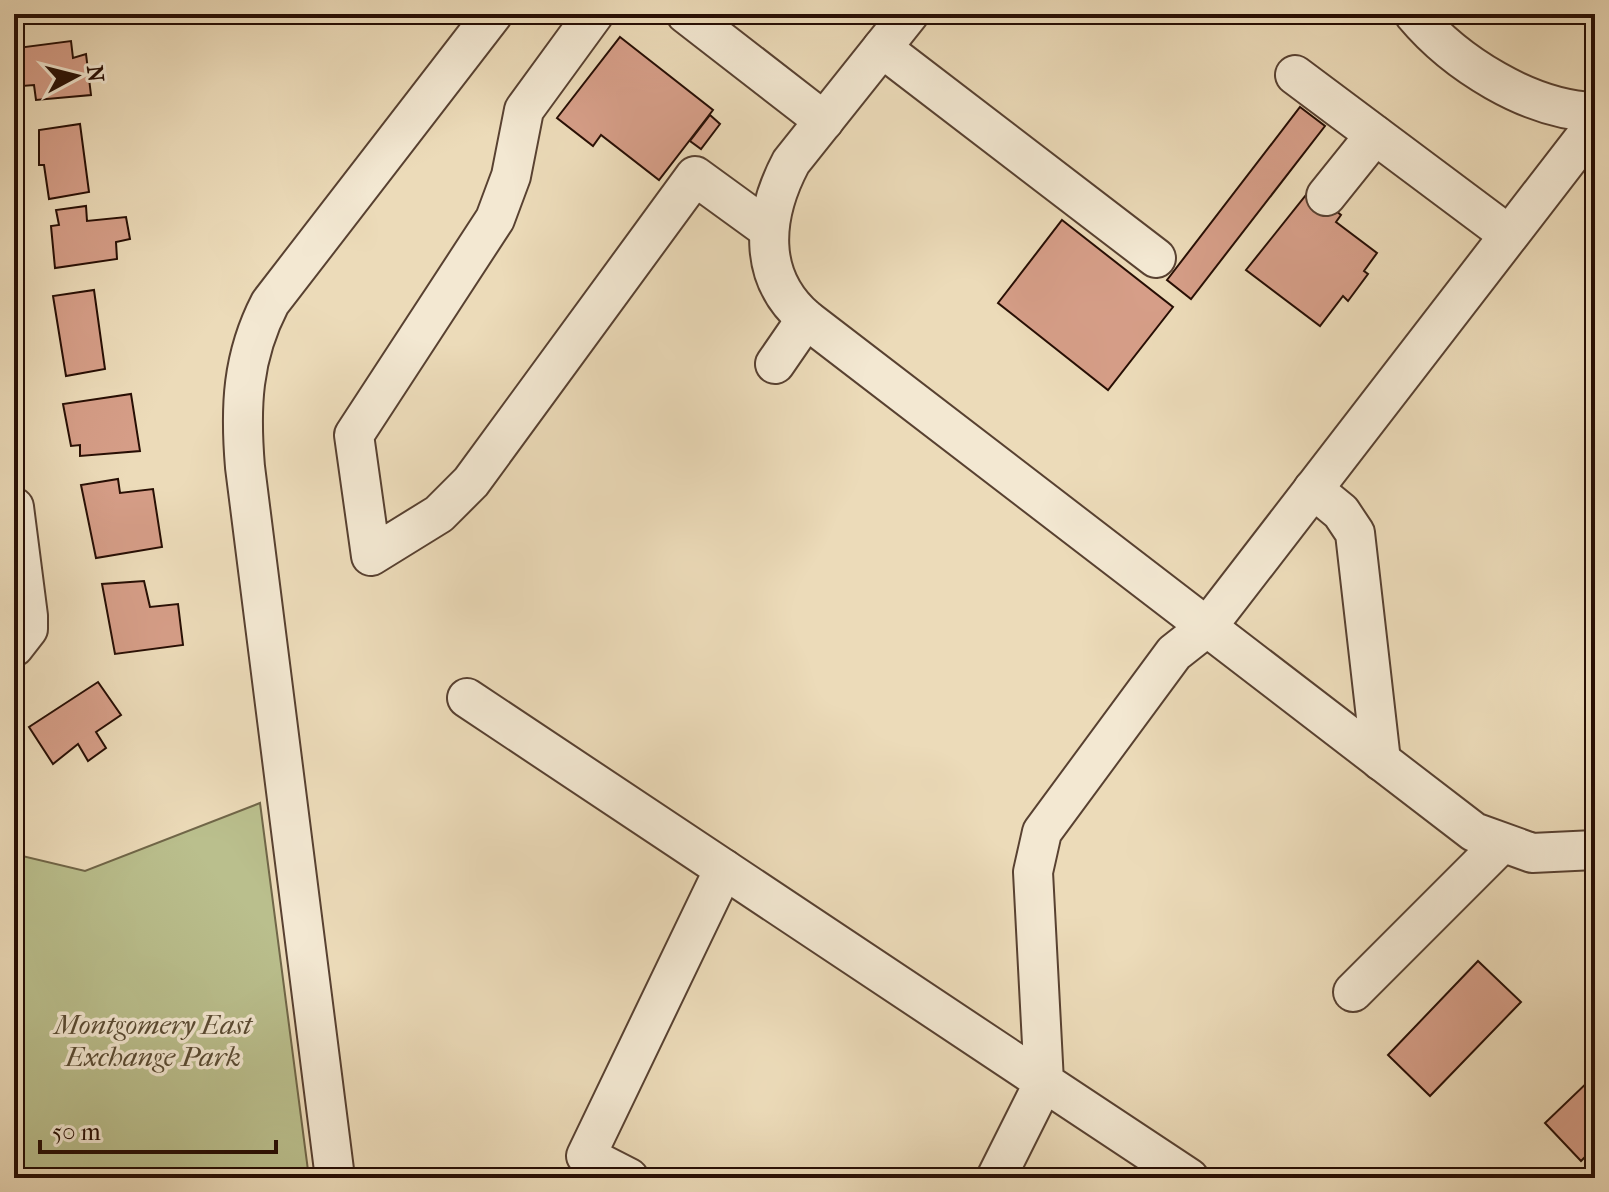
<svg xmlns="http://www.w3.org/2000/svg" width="1609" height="1192" viewBox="0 0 1609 1192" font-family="'IM FELL French Canon',serif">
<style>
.green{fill:#babf8d;stroke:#706648;stroke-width:2}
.building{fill:#d69e88;stroke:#270e04;stroke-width:2}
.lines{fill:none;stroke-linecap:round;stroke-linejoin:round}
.minor-casing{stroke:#584131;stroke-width:42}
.minor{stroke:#f3e8d2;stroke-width:38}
.labels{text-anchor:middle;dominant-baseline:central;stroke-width:7;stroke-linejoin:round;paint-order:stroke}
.park-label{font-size:28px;font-style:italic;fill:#5a4c34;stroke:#f3e8d2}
</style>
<rect width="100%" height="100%" fill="#ecdbb9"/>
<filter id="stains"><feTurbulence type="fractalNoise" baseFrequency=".0025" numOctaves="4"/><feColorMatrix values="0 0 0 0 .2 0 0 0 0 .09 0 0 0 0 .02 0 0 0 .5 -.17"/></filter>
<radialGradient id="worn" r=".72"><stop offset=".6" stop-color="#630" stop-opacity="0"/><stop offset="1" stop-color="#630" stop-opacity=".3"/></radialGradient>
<path class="green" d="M 260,803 L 309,1178 L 14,1178 L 14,854 L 85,871 Z"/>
<g class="building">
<path d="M 620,37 L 713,110 L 659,180 L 601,135 L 593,146 L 557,118 Z"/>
<path d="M 71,41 L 73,58 L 86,54 L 91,95 L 36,100 L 34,85 L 22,86 L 17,48 Z"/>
<path d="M 1300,107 L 1325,126 L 1191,299 L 1167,280 Z"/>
<path d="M 710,115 L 720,124 L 701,149 L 690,141 Z"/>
<path d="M 80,124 L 89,192 L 49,199 L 44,165 L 39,165 L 39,130 Z"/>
<path d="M 1310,190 L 1341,215 L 1336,222 L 1377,253 L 1364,271 L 1368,274 L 1348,301 L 1343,296 L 1320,326 L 1246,270 Z"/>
<path d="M 86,206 L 87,221 L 126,217 L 130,239 L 116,242 L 117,259 L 55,268 L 51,226 L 59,225 L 56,210 Z"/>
<path d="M 1062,220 L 1173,307 L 1108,390 L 998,303 Z"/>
<path d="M 94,290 L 105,369 L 66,376 L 53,296 Z"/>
<path d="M 131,394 L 140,451 L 80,456 L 80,445 L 71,446 L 63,404 Z"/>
<path d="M 118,479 L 120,493 L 153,489 L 162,547 L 96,558 L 81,485 Z"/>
<path d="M 144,581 L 150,607 L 178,604 L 183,645 L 115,654 L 102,584 Z"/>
<path d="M 98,682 L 121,715 L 96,732 L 106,748 L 88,761 L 78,744 L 53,764 L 29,727 Z"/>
<path d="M 1478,961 L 1521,1002 L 1430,1096 L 1388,1055 Z"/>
<path d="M 1595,1075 L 1595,1147 L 1581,1161 L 1545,1123 Z"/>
</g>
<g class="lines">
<defs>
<g id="minor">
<path d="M 594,14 L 524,110 L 511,176 L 495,219 L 354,435 L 371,556 L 439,514 L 471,482 L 695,176 L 768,229"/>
<path d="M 686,14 L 824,121"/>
<path d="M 909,14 L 791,162 C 763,215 756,276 806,319 L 1474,832 L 1532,853 L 1595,850"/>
<path d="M 1414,14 C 1455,63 1529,110 1595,112"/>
<path d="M 882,48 L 1156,258"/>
<path d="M 1295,75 L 1509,235"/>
<path d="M 1326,196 L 1375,135"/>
<path d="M 775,364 L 806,319"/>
<path d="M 1313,489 L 1341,512 L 1355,533 L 1381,761"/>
<path d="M 14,507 L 28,616 L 28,629 L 14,647"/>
<path d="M 467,698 L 1044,1082 L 996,1178"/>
<path d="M 1353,992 L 1502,843"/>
<path d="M 335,1178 L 245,467 C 240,407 242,357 270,303 L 493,14"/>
<path d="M 629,1178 L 586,1156 L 724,869"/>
<path d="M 1189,1178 L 1044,1082 L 1033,872 L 1042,832 L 1174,653 L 1207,627 L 1595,124"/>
</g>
</defs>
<use href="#minor" class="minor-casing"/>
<use href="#minor" class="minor"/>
</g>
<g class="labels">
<g class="park-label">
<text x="153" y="1024">Montgomery East<tspan x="153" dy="32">Exchange Park</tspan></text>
</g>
</g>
<rect width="1609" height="1192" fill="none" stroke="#ecdbb9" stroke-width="48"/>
<rect x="16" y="16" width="1577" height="1160" fill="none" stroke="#270e04" stroke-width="4"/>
<rect x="24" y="24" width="1561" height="1144" fill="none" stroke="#270e04" stroke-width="2"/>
<g transform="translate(76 76) rotate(83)" stroke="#f3e8d2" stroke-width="6" paint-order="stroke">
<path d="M0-6L14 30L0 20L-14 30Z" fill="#270e04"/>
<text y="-12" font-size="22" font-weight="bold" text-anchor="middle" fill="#270e04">N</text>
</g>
<path d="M40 1140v12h236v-12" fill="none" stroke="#270e04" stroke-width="4"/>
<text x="52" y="1140" font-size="24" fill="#270e04" stroke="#f3e8d2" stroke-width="6" paint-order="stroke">50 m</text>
<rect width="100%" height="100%" filter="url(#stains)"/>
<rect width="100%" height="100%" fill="url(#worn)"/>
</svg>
